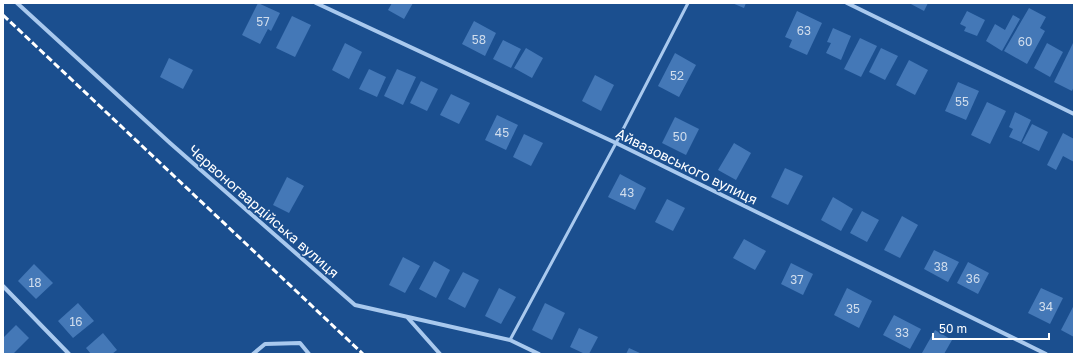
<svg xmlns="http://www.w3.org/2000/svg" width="1077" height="357" viewBox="0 0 1077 357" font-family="'Golos Text',sans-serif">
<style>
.building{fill:#4478b7}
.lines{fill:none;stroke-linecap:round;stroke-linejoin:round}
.lane{stroke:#a9c9ee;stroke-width:3}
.street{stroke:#a9c9ee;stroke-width:4}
.rail{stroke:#fff;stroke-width:3;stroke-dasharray:7 3;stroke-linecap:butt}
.labels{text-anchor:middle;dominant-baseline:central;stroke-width:3;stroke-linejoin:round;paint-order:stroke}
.number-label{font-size:12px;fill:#d0dded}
.street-label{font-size:14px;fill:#fff;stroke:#1b4f8f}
</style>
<rect width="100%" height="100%" fill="#1b4f8f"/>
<g class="building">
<path d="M 258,3 L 280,13 L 271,31 L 268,29 L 260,44 L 242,35 Z"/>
<path d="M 392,3 L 413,3 L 404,19 L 388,10 Z"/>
<path d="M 732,3 L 746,3 L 744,8 Z"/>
<path d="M 909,3 L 928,3 L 924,11 Z"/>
<path d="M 1029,8 L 1046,17 L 1040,28 L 1045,31 L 1027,64 L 1004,51 Z"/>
<path d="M 797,11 L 822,23 L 807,55 L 789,47 L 792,40 L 785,37 Z"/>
<path d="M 967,11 L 985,20 L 977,36 L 964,31 L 966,27 L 960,24 Z"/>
<path d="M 1013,15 L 1020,19 L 1002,51 L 986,41 L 995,24 L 1005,30 Z"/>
<path d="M 292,16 L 311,25 L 295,57 L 276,48 Z"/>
<path d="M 474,21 L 496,33 L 485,56 L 462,44 Z"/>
<path d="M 833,28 L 851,36 L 841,60 L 826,53 L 831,43 L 827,42 Z"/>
<path d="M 860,38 L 877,46 L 861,77 L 844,69 Z"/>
<path d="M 503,40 L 521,49 L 511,68 L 493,59 Z"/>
<path d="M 1074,41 L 1074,86 L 1072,91 L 1054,82 Z"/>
<path d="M 345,43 L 362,52 L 349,79 L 332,70 Z"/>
<path d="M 1047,43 L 1063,52 L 1050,77 L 1034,68 Z"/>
<path d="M 526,48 L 543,58 L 532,78 L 514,68 Z"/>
<path d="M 881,48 L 898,56 L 885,80 L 869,72 Z"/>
<path d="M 675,53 L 696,65 L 679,97 L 658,86 Z"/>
<path d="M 169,58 L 193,70 L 183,89 L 160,77 Z"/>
<path d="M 909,60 L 928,70 L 915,95 L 896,85 Z"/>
<path d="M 369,69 L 386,77 L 377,97 L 359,89 Z"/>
<path d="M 397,69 L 416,77 L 403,105 L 384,96 Z"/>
<path d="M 595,75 L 614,85 L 601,111 L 582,101 Z"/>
<path d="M 421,81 L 438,89 L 427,111 L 410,103 Z"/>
<path d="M 958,82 L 979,91 L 966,120 L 945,111 Z"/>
<path d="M 451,94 L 470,103 L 459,124 L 440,115 Z"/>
<path d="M 987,102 L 1006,111 L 990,144 L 971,135 Z"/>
<path d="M 1015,112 L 1031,120 L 1021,142 L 1009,137 L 1013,129 L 1009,127 Z"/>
<path d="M 497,115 L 518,125 L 506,150 L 485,140 Z"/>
<path d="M 675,117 L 699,129 L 686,155 L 662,143 Z"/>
<path d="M 1032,124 L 1048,132 L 1039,151 L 1022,143 Z"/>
<path d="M 1063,133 L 1074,139 L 1074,162 L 1063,156 L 1056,170 L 1047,165 Z"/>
<path d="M 524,134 L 543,143 L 531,166 L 513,157 Z"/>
<path d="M 734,143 L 751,153 L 736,180 L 718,170 Z"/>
<path d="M 785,168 L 803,176 L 788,205 L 771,197 Z"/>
<path d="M 620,174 L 646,188 L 635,210 L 608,197 Z"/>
<path d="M 287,177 L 304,186 L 289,213 L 273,205 Z"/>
<path d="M 833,197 L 853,209 L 841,231 L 821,220 Z"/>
<path d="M 667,199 L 685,208 L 673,231 L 655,222 Z"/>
<path d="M 862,211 L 879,220 L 867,242 L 850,233 Z"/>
<path d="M 902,216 L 918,225 L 900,258 L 884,250 Z"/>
<path d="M 744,239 L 766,251 L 755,270 L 733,258 Z"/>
<path d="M 934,250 L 959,262 L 948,282 L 924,269 Z"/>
<path d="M 403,257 L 420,266 L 405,293 L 389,285 Z"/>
<path d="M 434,261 L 450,270 L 436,298 L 419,289 Z"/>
<path d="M 968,262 L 989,273 L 978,294 L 957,283 Z"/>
<path d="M 791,263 L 813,274 L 803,295 L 781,284 Z"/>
<path d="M 34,264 L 53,283 L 36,299 L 18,281 Z"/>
<path d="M 463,272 L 479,280 L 465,308 L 448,299 Z"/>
<path d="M 499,288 L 516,297 L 501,324 L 485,316 Z"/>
<path d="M 847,288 L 872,301 L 859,328 L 834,315 Z"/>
<path d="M 1041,288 L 1063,298 L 1050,324 L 1028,313 Z"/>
<path d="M 78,303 L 94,321 L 73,338 L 58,321 Z"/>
<path d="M 545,303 L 565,313 L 552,340 L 532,330 Z"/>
<path d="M 1074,305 L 1074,337 L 1061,330 Z"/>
<path d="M 894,315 L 921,329 L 910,349 L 883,335 Z"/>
<path d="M 16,325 L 29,338 L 13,354 L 3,354 L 3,338 Z"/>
<path d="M 579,328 L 598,337 L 589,354 L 585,354 L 570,347 Z"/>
<path d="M 935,330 L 952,340 L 944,354 L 924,354 L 922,353 Z"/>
<path d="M 103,333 L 117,350 L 112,354 L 91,354 L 86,348 Z"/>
<path d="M 629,348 L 642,354 L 626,354 Z"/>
</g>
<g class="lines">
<path class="lane" d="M 510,340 L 616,143 L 688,3"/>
<g class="street">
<path d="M 17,3 L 170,143 L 355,305 L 510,340 L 539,354"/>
<path d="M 316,3 L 616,143 L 1046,354"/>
<path d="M 847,3 L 1074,114"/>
<path d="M 3,286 L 69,354"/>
<path d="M 408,318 L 440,354"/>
<path d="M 253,354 L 265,344 L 300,343 L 309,354"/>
</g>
<path class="rail" d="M 3,15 L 363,354"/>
</g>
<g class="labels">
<g class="number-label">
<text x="263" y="21">57</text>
<text x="804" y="30">63</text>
<text x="479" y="39">58</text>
<text x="1025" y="41">60</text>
<text x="677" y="75">52</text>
<text x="962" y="101">55</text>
<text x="502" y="132">45</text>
<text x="680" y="136">50</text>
<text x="627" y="192">43</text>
<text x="941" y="266">38</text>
<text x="973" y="278">36</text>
<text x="797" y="279">37</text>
<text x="35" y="282">18</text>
<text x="1046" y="306">34</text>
<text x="853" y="308">35</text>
<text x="76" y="321">16</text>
<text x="902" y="332">33</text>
</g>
<g class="street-label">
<text transform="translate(687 166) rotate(26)">Айвазовського вулиця</text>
<text transform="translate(264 211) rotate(41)">Червоногвардійська вулиця</text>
</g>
</g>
<rect width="1077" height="357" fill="none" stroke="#ffffff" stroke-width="8"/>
<path d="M933 333v6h116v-6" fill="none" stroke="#ffffff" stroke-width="2"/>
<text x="939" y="333" font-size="12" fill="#ffffff" stroke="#1b4f8f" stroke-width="3" paint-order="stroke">50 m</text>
</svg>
